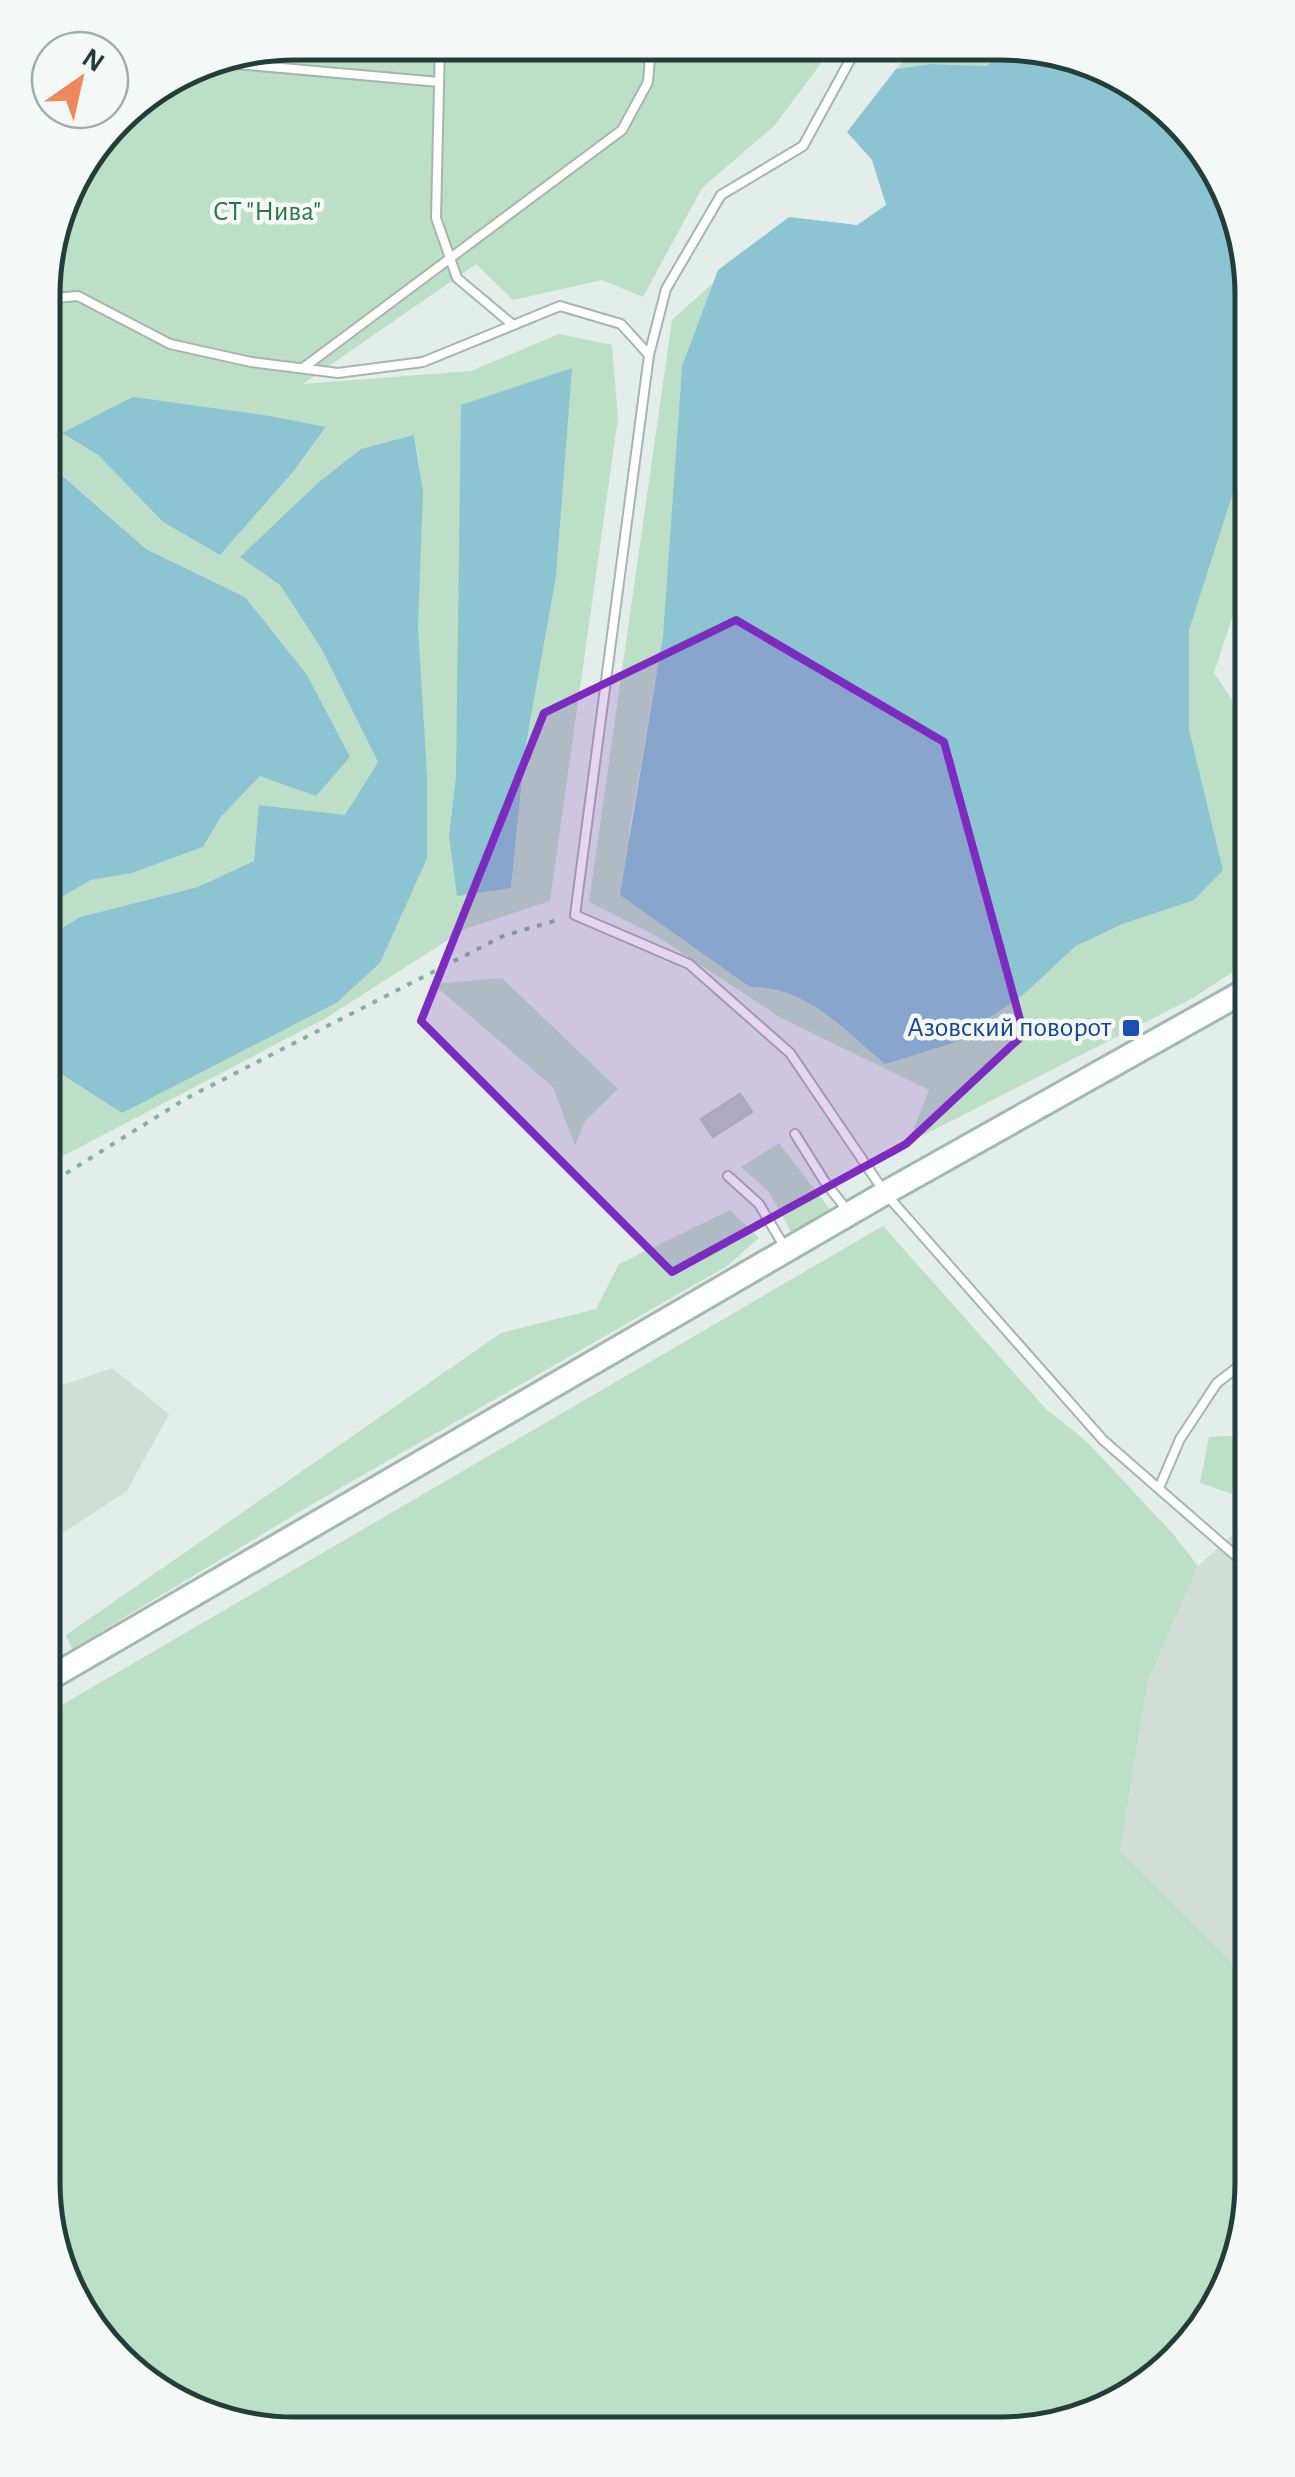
<svg xmlns="http://www.w3.org/2000/svg" width="1295" height="2477" viewBox="0 0 1295 2477" font-family="'Alegreya Sans',sans-serif">
<style>
.built{fill:#d2ddd8}
.green{fill:#bddec7;fill-rule:evenodd}
.water{fill:#8cc4d1}
.building{fill:#b9c8c2;stroke:#b6c7c0;stroke-width:2.5}
.lines{fill:none;stroke-linecap:round;stroke-linejoin:round}
.lane-casing{stroke:#a6b5b0;stroke-width:12}
.secondary-casing{stroke:#a2b9b2;stroke-width:28}
.path{stroke:#84b0a4;stroke-width:4;stroke-dasharray:5 8;stroke-linecap:butt}
.lane{stroke:#fff;stroke-width:8}
.secondary{stroke:#fff;stroke-width:22}
.marked{fill:#7b2cbf;fill-opacity:0.2;stroke:#7b2cbf;stroke-width:8;stroke-linejoin:round}
.transit-dot{fill:#1a4fb4;stroke:#f4f9f7;stroke-width:4}
.labels{text-anchor:middle;dominant-baseline:central;stroke-width:9;stroke-linejoin:round;paint-order:stroke}
.park-label{font-size:28px;fill:#2e754c;stroke:#f4f9f7}
.transit-label{font-size:28px;fill:#164399;stroke:#f4f9f7;text-anchor:end}
.rim{fill:none;stroke:#233e38;stroke-width:5}
</style>
<rect width="100%" height="100%" fill="#e3ede9"/>
<g class="built">
<path d="M 112,1368 L 169,1414 L 127,1491 L 43,1546 L 43,1392 Z"/>
<path d="M 1252,1517 L 1252,1983 L 1120,1851 L 1148,1681 L 1198,1566 Z"/>
</g>
<g class="green">
<path d="M 295,43 L 834,46 L 774,126 L 702,188 L 643,297 L 602,280 L 513,300 L 476,264 L 303,384 L 471,371 L 559,334 L 612,345 L 618,418 L 550,901 L 465,929 L 326,1018 L 44,1166 L 44,1144 L 55,1137 L 44,1125 L 44,1063 L 122,1113 L 427,858 C 427,781 419,704 418,627 C 417,562 429,498 414,435 L 241,557 L 280,584 L 321,648 L 378,762 L 345,816 L 260,805 L 255,861 L 198,887 L 80,917 L 44,939 L 44,907 L 91,880 L 132,873 L 203,847 L 221,817 L 260,776 L 245,597 L 146,549 L 57,470 L 44,471 L 45,263 L 69,183 L 128,106 L 199,62 ZM 571,368 L 556,577 L 525,750 L 511,888 L 449,835 L 456,776 ZM 264,415 L 326,428 L 293,472 L 220,555 L 163,522 L 98,455 L 63,434 Z"/>
<path d="M 918,46 L 1010,47 L 987,66 L 931,64 L 896,69 Z"/>
<path d="M 713,283 L 682,366 L 663,635 L 629,834 L 750,987 C 807,986 844,1029 885,1064 L 1024,994 L 1076,946 L 1223,870 L 1189,729 L 1189,629 L 1244,459 L 1252,408 L 1252,558 L 1214,673 L 1252,729 L 1252,917 L 1244,965 L 1189,1000 L 908,1143 L 929,1090 L 781,1018 L 658,937 L 589,902 L 672,320 Z"/>
<path d="M 502,978 L 618,1089 L 585,1121 L 575,1146 L 553,1087 L 433,984 Z"/>
<path d="M 779,1143 L 838,1220 L 798,1244 L 769,1192 L 741,1167 Z"/>
<path d="M 730,1210 L 759,1238 L 727,1266 L 309,1506 L 72,1649 L 66,1635 L 501,1333 L 596,1309 L 619,1264 Z"/>
<path d="M 883,1226 L 1046,1409 L 1087,1442 L 1173,1534 L 1198,1566 L 1148,1681 L 1120,1851 L 1252,1983 L 1252,2199 L 1200,2336 L 1081,2421 L 261,2432 L 129,2372 L 56,2263 L 43,2182 L 43,1716 Z"/>
<path d="M 1252,1429 L 1252,1501 L 1200,1483 L 1209,1437 L 1246,1435 Z"/>
</g>
<g class="water">
<path d="M 1010,47 L 1049,47 L 1166,105 L 1239,214 L 1252,295 L 1252,408 L 1244,459 L 1189,630 L 1189,729 L 1223,870 L 1194,900 L 1122,924 L 1076,946 L 1024,994 L 953,1043 L 885,1064 C 844,1030 807,986 750,987 L 620,895 L 663,635 L 682,366 L 718,270 L 789,217 L 857,225 L 886,205 L 872,160 L 847,132 L 896,69 L 931,64 L 987,66 Z"/>
<path d="M 572,368 L 556,577 L 525,750 L 511,888 L 457,896 L 449,835 L 456,776 L 461,405 Z"/>
<path d="M 133,397 L 264,415 L 326,427 L 293,472 L 220,555 L 163,522 L 98,455 L 62,433 Z"/>
<path d="M 414,435 L 423,492 L 418,626 L 427,776 L 427,858 L 380,963 L 336,1003 L 122,1113 L 44,1063 L 44,939 L 80,917 L 198,887 L 254,861 L 259,805 L 345,815 L 378,762 L 321,648 L 280,585 L 240,557 L 319,482 L 361,449 Z"/>
<path d="M 56,470 L 146,549 L 245,597 L 307,675 L 350,757 L 316,796 L 260,776 L 221,817 L 203,847 L 132,873 L 91,880 L 44,907 L 44,471 Z"/>
</g>
<path class="building" d="M 740,1094 L 752,1112 L 713,1137 L 701,1119 Z"/>
<g class="lines">
<defs>
<g id="lane">
<path d="M 440,43 L 436,218 L 457,278 L 513,325"/>
<path d="M 202,61 L 439,82"/>
<path d="M 45,299 L 78,296 L 170,344 L 251,362 L 338,373 L 423,362 L 560,306 L 621,324 L 649,355 L 575,915 L 689,964 L 790,1053 L 885,1193 L 1103,1440 L 1252,1570"/>
<path d="M 649,355 L 666,289 L 721,195 L 803,146 L 855,51 L 861,46"/>
<path d="M 303,368 L 622,130 L 648,82 L 651,45"/>
<path d="M 795,1134 L 825,1182 L 847,1210"/>
<path d="M 728,1176 L 759,1204 L 784,1246"/>
<path d="M 1159,1488 L 1180,1439 L 1217,1383 L 1252,1356"/>
</g>
<path id="secondary" d="M 43,1682 L 885,1193 L 1252,987"/>
</defs>
<use href="#lane" class="lane-casing"/>
<use href="#secondary" class="secondary-casing"/>
<g class="path">
<path d="M 44,1187 L 187,1098 L 503,936 L 561,919"/>
<path d="M 43,1632 L 55,1655"/>
</g>
<use href="#lane" class="lane"/>
<use href="#secondary" class="secondary"/>
</g>
<path class="marked" d="M 736,620 L 944,742 L 1024,1034 L 906,1144 L 672,1272 L 421,1021 L 544,713 Z"/>
<rect class="transit-dot" x="1121" y="1018" width="20" height="20" rx="5"/>
<g class="labels">
<g class="park-label">
<text x="267" y="212">СТ "Нива"</text>
</g>
<g class="transit-label">
<text x="1111" y="1028">Азовский поворот</text>
</g>
</g>
<path d="M0 0H1295V2477H0ZM295 60H1000A235 235 0 0 1 1235 295V2182A235 235 0 0 1 1000 2417H295A235 235 0 0 1 60 2182V295A235 235 0 0 1 295 60Z" fill="#f4f9f7" fill-rule="evenodd"/>
<path class="rim" d="M295 60H1000A235 235 0 0 1 1235 295V2182A235 235 0 0 1 1000 2417H295A235 235 0 0 1 60 2182V295A235 235 0 0 1 295 60Z"/>
<g transform="translate(80 80) rotate(34)"><circle r="48" fill="#f4f9f7" stroke="#a0aeab" stroke-width="2.5"/>
<path d="M0-8L18 38L0 25L-18 38Z" fill="#f0885e"/>
<text y="-15" font-size="28" font-weight="bold" text-anchor="middle" fill="#233e38">N</text>
</g>
</svg>
